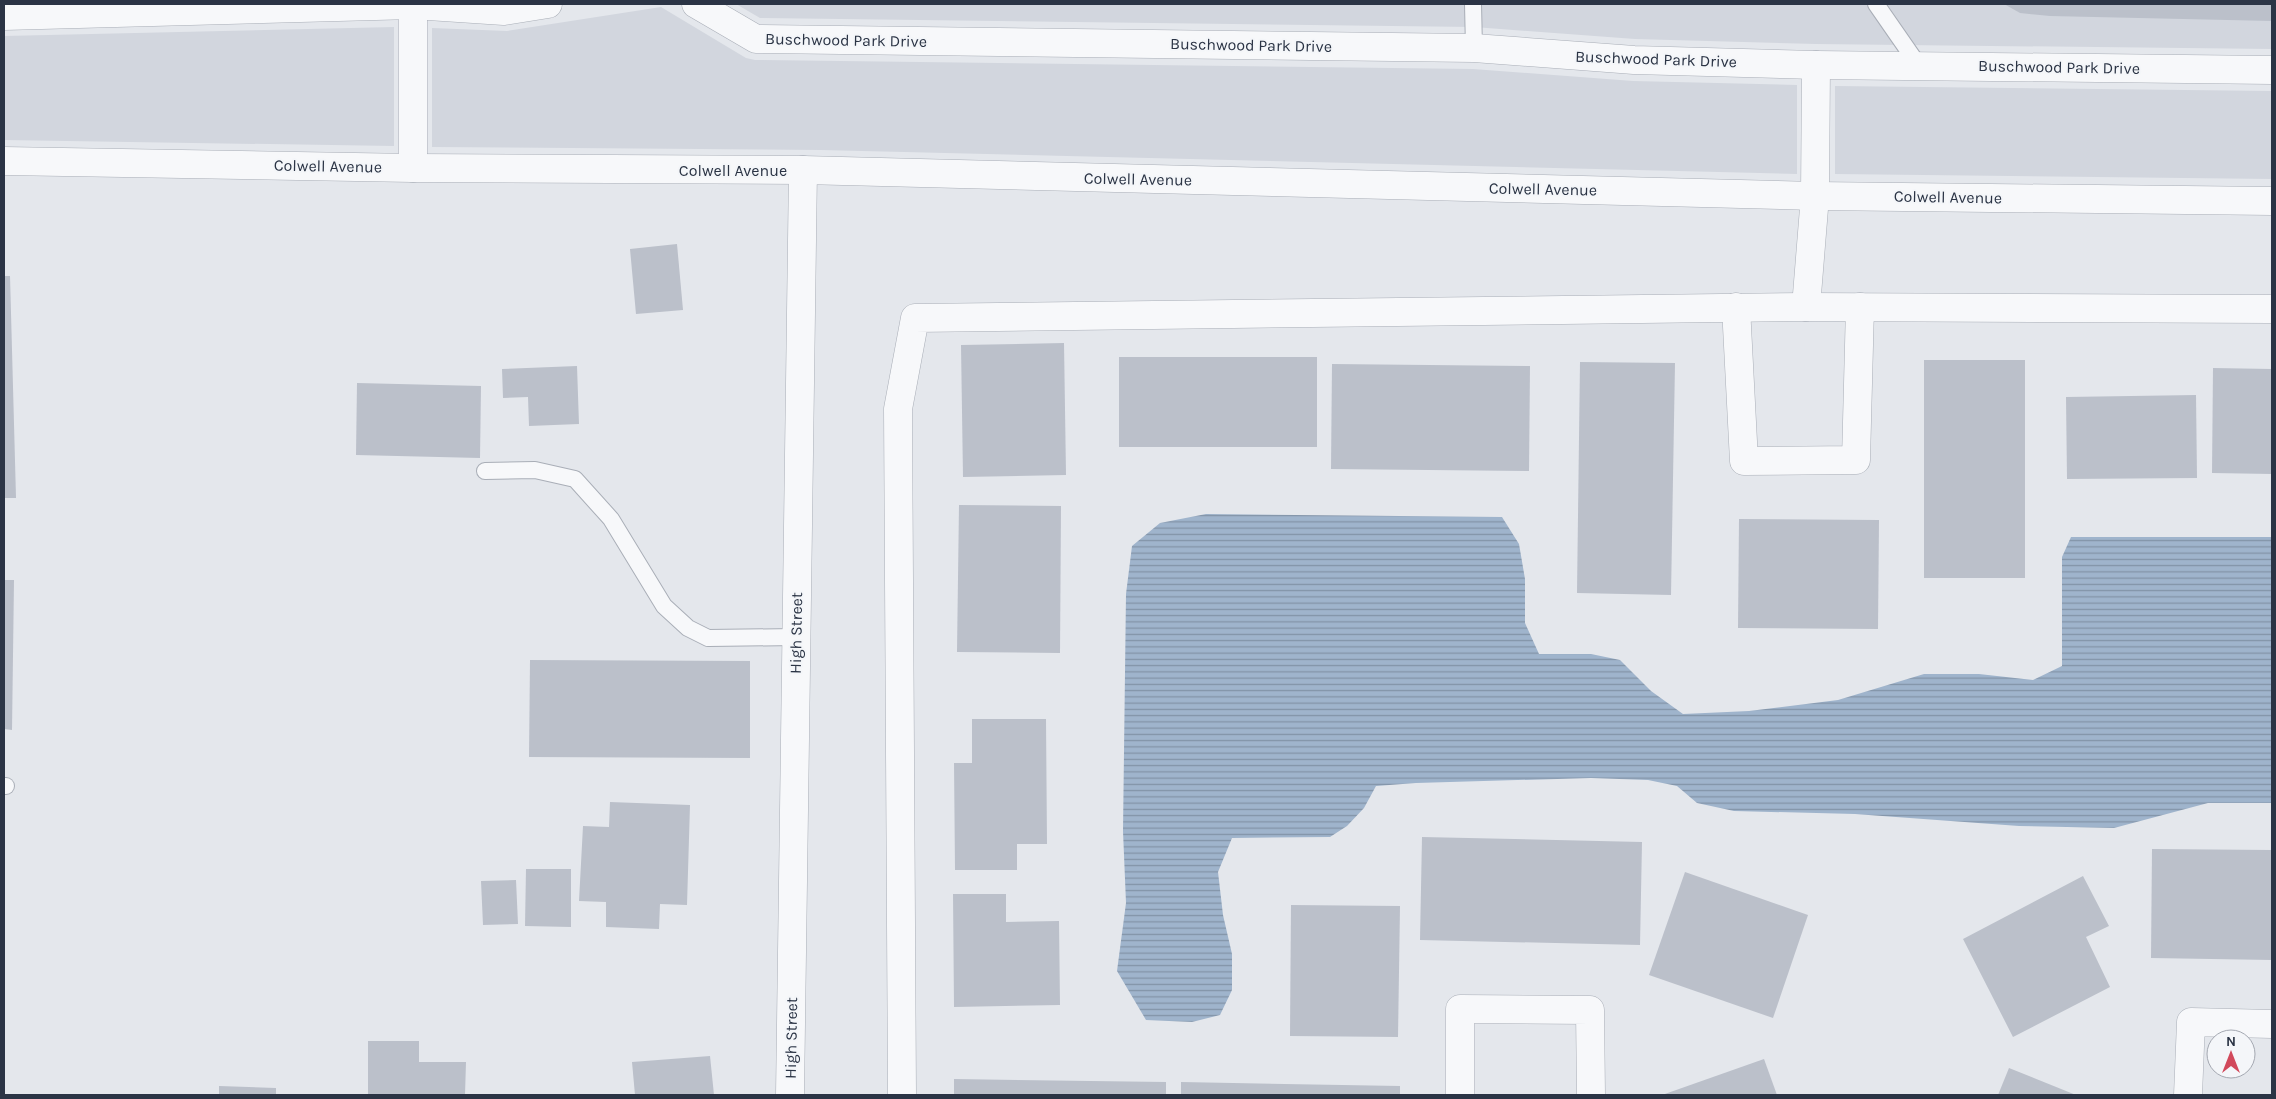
<svg xmlns="http://www.w3.org/2000/svg" width="2276" height="1099" viewBox="0 0 2276 1099" font-family="Karla,sans-serif">
<style>
.built{fill:#d2d6de}
.water{fill:url(#water-rules)}
.building{fill:#bbc0ca}
.lines{fill:none;stroke-linecap:round;stroke-linejoin:round}
.service-casing{stroke:#a9aeb7;stroke-width:18}
.minor-casing{stroke:#a9aeb7;stroke-width:29}
.service{stroke:#f7f8fa;stroke-width:16}
.minor{stroke:#f7f8fa;stroke-width:28}
.labels{text-anchor:middle;dominant-baseline:central;stroke-width:4;stroke-linejoin:round;paint-order:stroke}
.street-label{font-size:16px;fill:#2b3445;stroke:#f4f6f9}
</style>
<defs>
<pattern id="water-rules" width="6" height="5" patternUnits="userSpaceOnUse" patternTransform="scale(1.25)"><rect width="6" height="5" fill="#9fb4cc"/><path d="M0 2.5h6" fill="none" stroke="#8293a7"/></pattern>
</defs>
<rect width="100%" height="100%" fill="#e4e7ec"/>
<g class="built">
<path d="M 736,4 L 2272,4 L 2272,49 L 1816,44 L 1635,39 L 1474,27 L 760,18 Z"/>
<path d="M 661,7 L 746,58 L 755,60 L 1473,69 L 1633,81 L 1797,85 L 1797,174 L 821,150 L 432,147 L 432,28 L 507,31 Z"/>
<path d="M 394,27 L 394,146 L 4,140 L 4,36 Z"/>
<path d="M 1835,86 L 2272,91 L 2272,179 L 1835,174 Z"/>
</g>
<path class="water" d="M 1206,514 L 1502,517 L 1519,544 L 1525,579 L 1525,623 L 1539,654 L 1591,654 L 1620,660 L 1651,691 L 1683,714 L 1749,711 L 1838,700 L 1924,674 L 1979,674 L 2033,680 L 2062,666 L 2062,557 L 2071,537 L 2272,537 L 2272,803 L 2208,803 L 2114,828 L 2019,826 L 1855,814 L 1734,811 L 1697,803 L 1677,786 L 1648,780 L 1591,778 L 1416,783 L 1376,786 L 1364,808 L 1347,826 L 1330,837 L 1232,838 L 1218,872 L 1223,915 L 1232,954 L 1232,990 L 1220,1015 L 1192,1022 L 1146,1020 L 1117,971 L 1126,903 L 1123,831 L 1126,594 L 1132,546 L 1160,523 Z"/>
<g class="building">
<path d="M 2004,4 L 2272,4 L 2272,21 L 2050,16 L 2020,13 Z"/>
<path d="M 677,244 L 683,310 L 636,314 L 630,249 Z"/>
<path d="M 4,276 L 10,276 L 16,498 L 4,498 Z"/>
<path d="M 1064,343 L 1066,475 L 963,477 L 961,345 Z"/>
<rect x="1119" y="357" width="198" height="90"/>
<rect x="1924" y="360" width="101" height="218"/>
<path d="M 1580,362 L 1675,363 L 1671,595 L 1577,593 Z"/>
<path d="M 1332,364 L 1530,366 L 1529,471 L 1331,469 Z"/>
<path d="M 577,366 L 579,424 L 529,426 L 528,397 L 503,398 L 502,369 Z"/>
<path d="M 2213,368 L 2272,369 L 2272,474 L 2212,473 Z"/>
<path d="M 357,383 L 481,386 L 480,458 L 356,455 Z"/>
<path d="M 2196,395 L 2197,478 L 2067,479 L 2066,397 Z"/>
<path d="M 959,505 L 1061,506 L 1060,653 L 957,652 Z"/>
<path d="M 1739,519 L 1879,520 L 1878,629 L 1738,628 Z"/>
<path d="M 4,580 L 14,580 L 12,730 L 4,729 Z"/>
<path d="M 530,660 L 750,661 L 750,758 L 529,757 Z"/>
<path d="M 972,719 L 1046,719 L 1047,844 L 1017,844 L 1017,870 L 955,870 L 954,763 L 972,763 Z"/>
<path d="M 610,802 L 690,805 L 687,905 L 660,904 L 659,929 L 606,927 L 606,902 L 579,901 L 583,826 L 609,827 Z"/>
<path d="M 1422,837 L 1642,842 L 1640,945 L 1420,940 Z"/>
<path d="M 2152,849 L 2272,850 L 2272,960 L 2151,958 Z"/>
<path d="M 526,869 L 571,869 L 571,927 L 525,926 Z"/>
<path d="M 1685,872 L 1808,915 L 1773,1018 L 1649,975 Z"/>
<path d="M 2083,876 L 2109,926 L 2086,937 L 2110,987 L 2013,1037 L 1963,939 Z"/>
<path d="M 516,880 L 518,924 L 483,925 L 481,881 Z"/>
<path d="M 953,894 L 1006,894 L 1006,922 L 1059,921 L 1060,1005 L 954,1007 Z"/>
<path d="M 1291,905 L 1400,906 L 1398,1037 L 1290,1036 Z"/>
<path d="M 368,1041 L 419,1041 L 419,1062 L 466,1062 L 465,1095 L 368,1095 Z"/>
<path d="M 710,1056 L 714,1095 L 635,1095 L 632,1062 Z"/>
<path d="M 1764,1059 L 1777,1095 L 1662,1095 Z"/>
<path d="M 2009,1068 L 2076,1095 L 1998,1095 Z"/>
<path d="M 954,1079 L 1166,1082 L 1166,1095 L 954,1095 Z"/>
<path d="M 1181,1082 L 1400,1086 L 1400,1095 L 1181,1095 Z"/>
<path d="M 219,1086 L 276,1088 L 276,1095 L 219,1095 Z"/>
</g>
<g class="lines">
<defs>
<g id="service">
<path d="M 1473,4 L 1474,48"/>
<path d="M 1876,4 L 1919,66"/>
<path d="M 485,471 L 535,470 L 575,479 L 611,519 L 664,606 L 688,628 L 708,638 L 796,637"/>
<path d="M 4,786 L 6,786"/>
</g>
<g id="minor">
<path d="M 696,4 L 756,39 L 1474,48 L 1634,60 L 1816,65 L 2272,70"/>
<path d="M 413,5 L 413,168"/>
<path d="M 4,16 L 413,5 L 504,11 L 548,4"/>
<path d="M 4,161 L 413,168 L 803,170 L 1815,196 L 2272,201"/>
<path d="M 1736,307 L 1744,461 L 1856,460 L 1860,307"/>
<path d="M 1806,307 L 1815,196 L 1816,65"/>
<path d="M 790,1095 L 803,170"/>
<path d="M 902,1095 L 898,409 L 915,318 L 1806,307 L 2272,309"/>
<path d="M 1460,1095 L 1460,1009 L 1590,1010 L 1591,1095"/>
<path d="M 2188,1095 L 2191,1022 L 2272,1024"/>
</g>
</defs>
<use href="#service" class="service-casing"/>
<use href="#minor" class="minor-casing"/>
<use href="#service" class="service"/>
<use href="#minor" class="minor"/>
</g>
<g class="labels">
<g class="street-label">
<text transform="translate(846 40) rotate(1)">Buschwood Park Drive</text>
<text transform="translate(1251 45) rotate(1)">Buschwood Park Drive</text>
<text transform="translate(1656 59) rotate(2)">Buschwood Park Drive</text>
<text transform="translate(2059 67) rotate(1)">Buschwood Park Drive</text>
<text transform="translate(328 166) rotate(1)">Colwell Avenue</text>
<text x="733" y="170">Colwell Avenue</text>
<text transform="translate(1138 179) rotate(1)">Colwell Avenue</text>
<text transform="translate(1543 189) rotate(1)">Colwell Avenue</text>
<text transform="translate(1948 197) rotate(1)">Colwell Avenue</text>
<text transform="translate(796 633) rotate(-89)">High Street</text>
<text transform="translate(791 1038) rotate(-89)">High Street</text>
</g>
</g>
<rect width="2276" height="1099" fill="none" stroke="#2b3445" stroke-width="10"/>
<g transform="translate(2231 1054)"><circle r="24" fill="#f4f6f9" stroke="#a4a8b1"/>
<path d="M0-4L9 19L0 12L-9 19Z" fill="#d1495b"/>
<text y="-8" font-size="14" font-weight="bold" text-anchor="middle" fill="#2b3445">N</text>
</g>
</svg>
